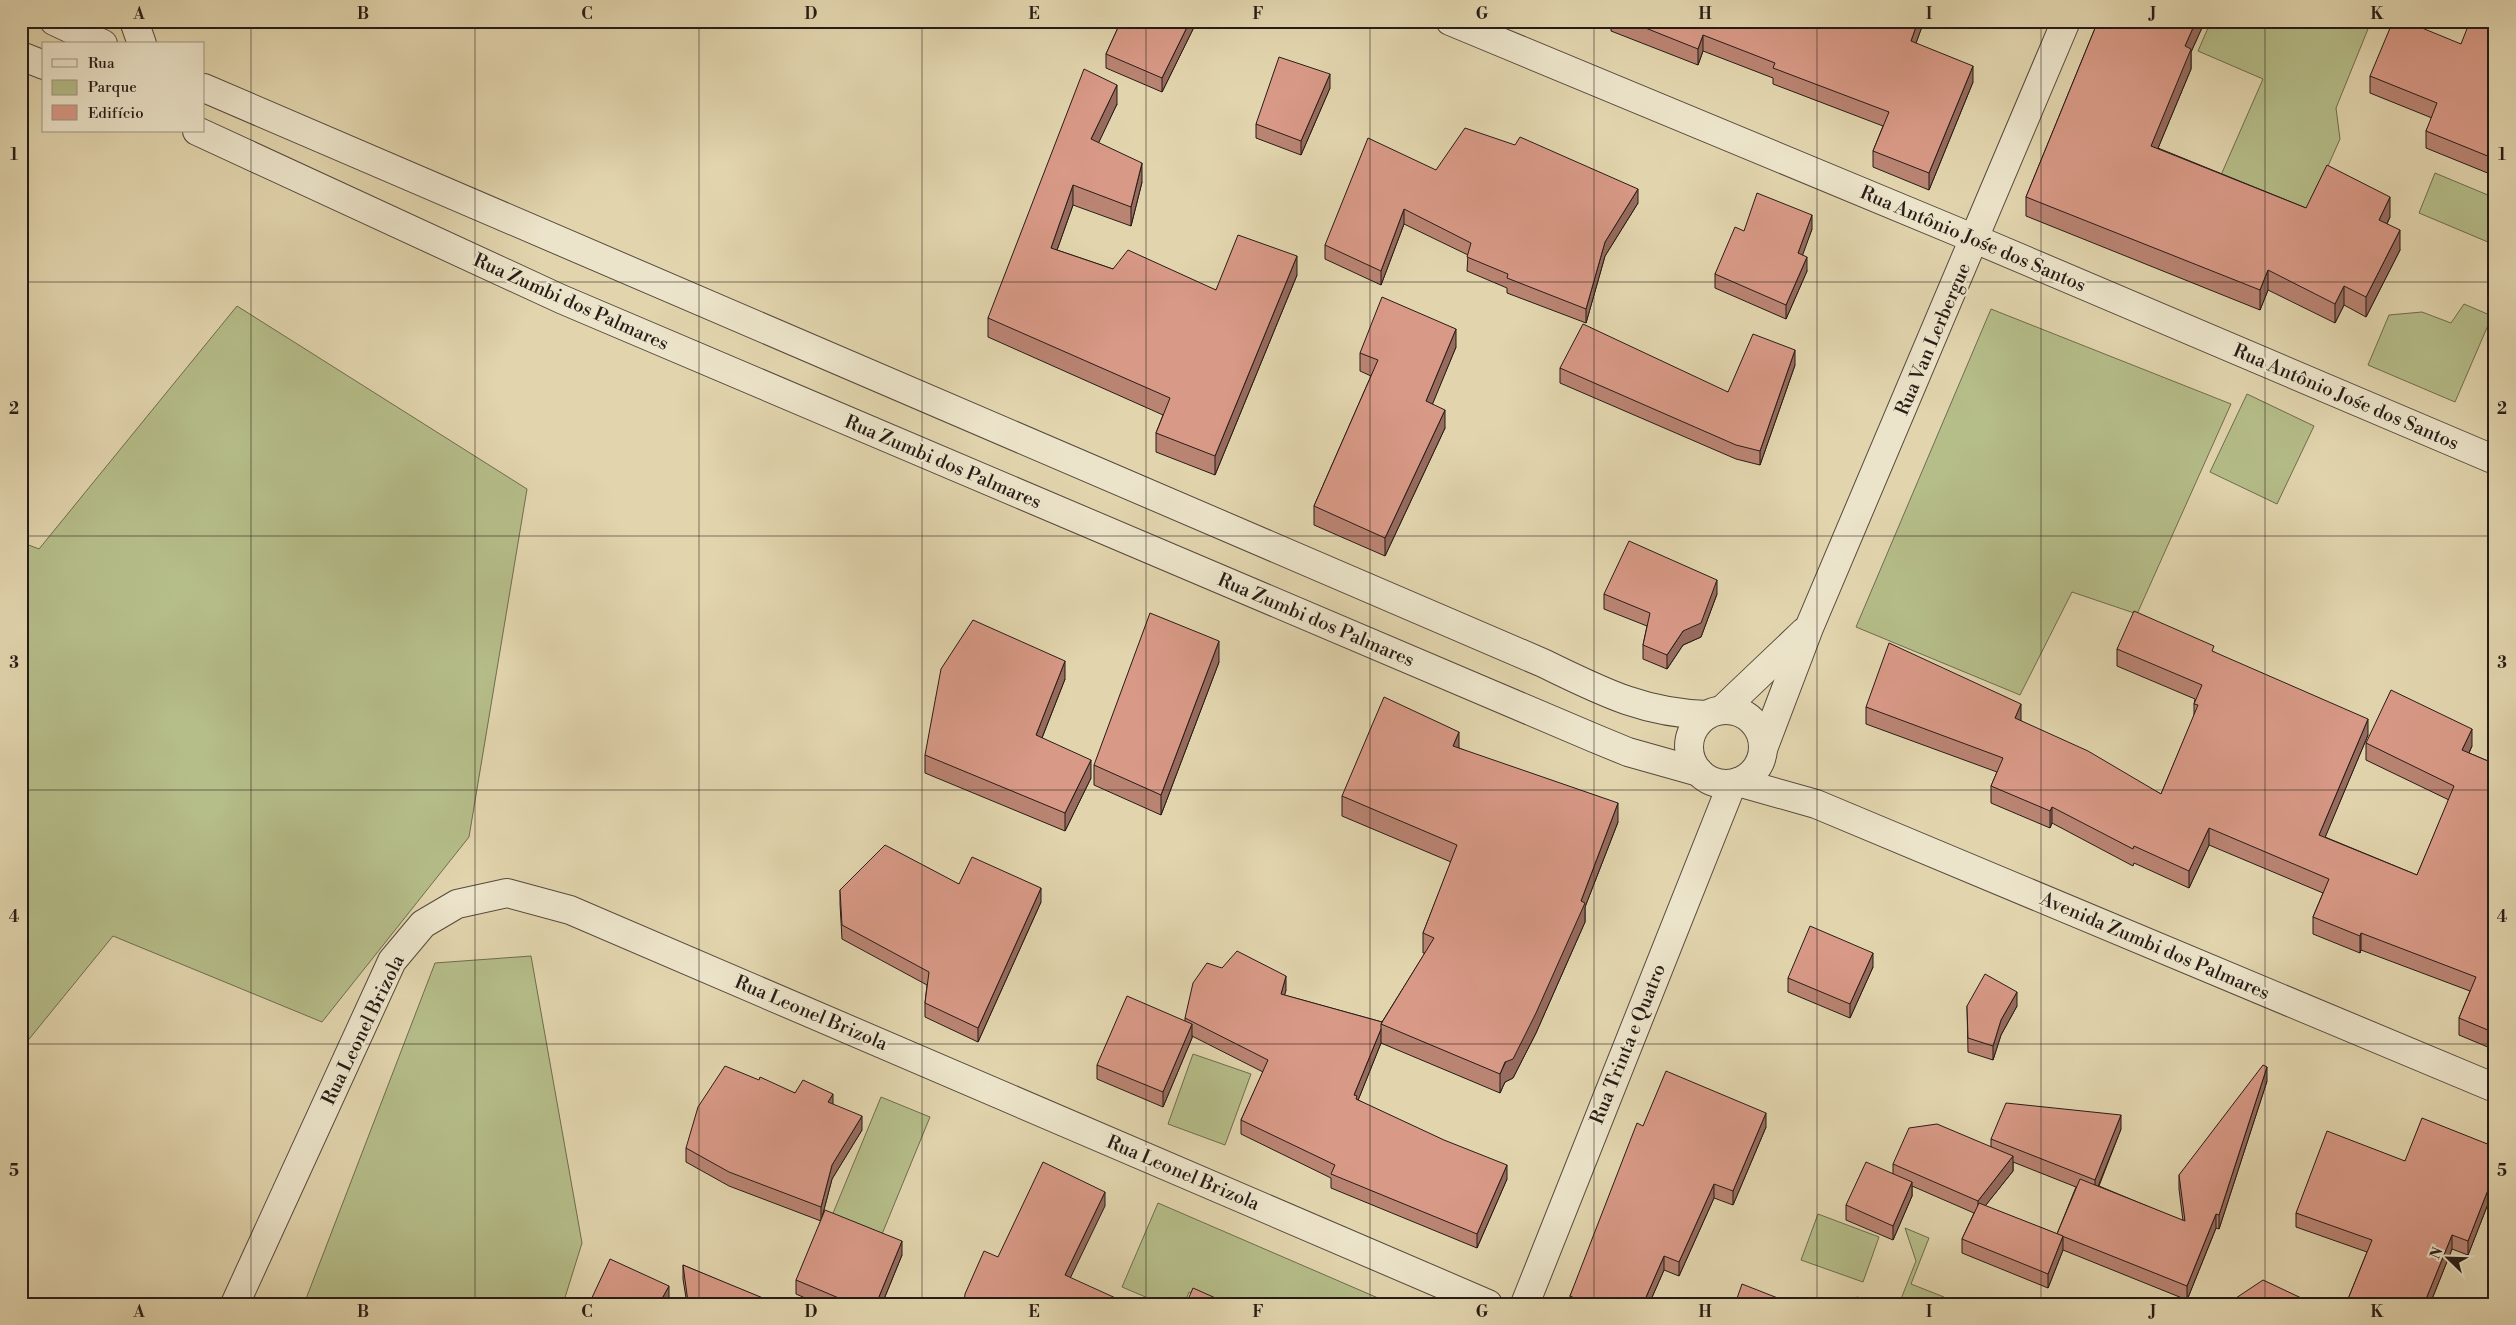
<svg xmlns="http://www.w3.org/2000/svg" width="2516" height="1325" viewBox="0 0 2516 1325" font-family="'Libre Bodoni',serif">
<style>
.green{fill:#b5bd89;stroke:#6e6c50}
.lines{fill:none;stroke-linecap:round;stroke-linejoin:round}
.minor-casing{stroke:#564a3d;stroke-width:30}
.minor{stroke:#ece4ca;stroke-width:28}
.wall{fill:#ba8473;stroke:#271c17;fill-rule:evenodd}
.shaded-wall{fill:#976b5e;stroke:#271c17}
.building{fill:#d89986;stroke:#271c17}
.grid{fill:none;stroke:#271c17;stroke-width:1;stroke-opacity:0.55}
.labels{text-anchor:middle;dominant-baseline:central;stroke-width:4.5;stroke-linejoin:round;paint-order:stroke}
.street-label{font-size:19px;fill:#271c17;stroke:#ece4ca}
.neatline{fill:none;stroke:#271c17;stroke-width:2}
.grid-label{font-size:16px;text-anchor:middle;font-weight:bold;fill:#271c17}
</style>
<rect width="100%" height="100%" fill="#e2d5ae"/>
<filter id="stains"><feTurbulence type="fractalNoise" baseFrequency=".004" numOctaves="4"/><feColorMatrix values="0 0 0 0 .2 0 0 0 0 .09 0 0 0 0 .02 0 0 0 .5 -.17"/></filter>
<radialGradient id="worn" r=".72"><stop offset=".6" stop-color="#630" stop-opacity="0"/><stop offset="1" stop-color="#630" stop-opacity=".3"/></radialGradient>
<g class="green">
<path d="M 2211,21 L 2388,21 L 2370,24 L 2336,108 L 2340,139 L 2307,213 L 2221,175 L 2263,79 L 2198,51 Z"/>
<path d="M 2435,173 L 2495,198 L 2495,245 L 2419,213 Z"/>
<path d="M 2464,304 L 2492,316 L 2455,402 L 2368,365 L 2389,315 L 2422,312 L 2451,323 Z"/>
<path d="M 237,306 L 527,489 L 469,837 L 322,1022 L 113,936 L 21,1049 L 21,542 L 39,549 Z"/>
<path d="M 1991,309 L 2231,404 L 2137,614 L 2072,592 L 2020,695 L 1856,627 Z"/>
<path d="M 2247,394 L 2314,426 L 2277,504 L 2210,472 Z"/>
<path d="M 531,956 L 582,1243 L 563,1304 L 304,1304 L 435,963 Z"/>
<path d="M 1193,1054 L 1251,1074 L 1225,1145 L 1168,1124 Z"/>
<path d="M 881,1097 L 930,1117 L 880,1239 L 831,1218 Z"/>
<path d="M 1158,1203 L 1392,1304 L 1216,1304 L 1189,1292 L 1184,1304 L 1162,1304 L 1122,1287 Z"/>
<path d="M 1818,1214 L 1879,1237 L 1863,1282 L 1801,1260 Z"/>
<path d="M 1905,1228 L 1929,1238 L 1911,1284 L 1944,1297 L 1941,1304 L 1899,1304 L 1916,1261 Z"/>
</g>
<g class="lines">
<defs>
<g id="minor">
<path d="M 54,21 L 103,44"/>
<path d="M 134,21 L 142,44"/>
<path d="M 1450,21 L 1975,239 L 2495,460"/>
<path d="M 21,56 L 44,65"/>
<path d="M 204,88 L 1543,663 C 1601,691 1642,713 1707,715"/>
<path d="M 197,131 L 561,299 L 1594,738 L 1628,752 L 1699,772"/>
<path d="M 1722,710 L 1804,632"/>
<circle cx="1726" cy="747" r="37"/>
<path d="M 1763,749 L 1809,628 L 2066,21"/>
<path d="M 1738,782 L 1816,804 L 2495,1088"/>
<path d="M 235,1304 L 392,961 L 423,924 L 457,904 L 507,893 L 570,910 L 1488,1304"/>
<path d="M 1525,1304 L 1732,784"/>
</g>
</defs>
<use href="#minor" class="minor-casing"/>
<use href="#minor" class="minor"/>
</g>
<g class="wall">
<path d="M 1121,21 L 1197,21 L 1162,92 L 1106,68 L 1106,54 Z"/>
<path d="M 1611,21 L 1924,21 L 1916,43 L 1973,82 L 1929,190 L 1873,167 L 1873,151 L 1883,126 L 1773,84 L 1773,78 L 1703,51 L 1698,65 L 1611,31 Z"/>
<path d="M 2098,21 L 2205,21 L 2191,52 L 2191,69 L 2158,148 L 2306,208 L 2390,217 L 2387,224 L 2400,250 L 2366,317 L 2344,305 L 2335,323 L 2268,290 L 2260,310 L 2026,216 L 2026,197 Z"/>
<path d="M 2495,21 L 2495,176 L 2426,148 L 2426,131 L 2432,118 L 2370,93 L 2370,76 L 2461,44 Z"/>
<path d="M 1330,88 L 1301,155 L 1256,138 L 1256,124 Z"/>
<path d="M 1117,104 L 1098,143 L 1142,182 L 1131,226 L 1073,205 L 1057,250 L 1113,269 L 1216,290 L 1297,275 L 1215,475 L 1156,452 L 1156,433 L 1163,415 L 988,337 L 988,318 Z"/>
<path d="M 1436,170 L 1638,203 L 1605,256 L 1586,323 L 1507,293 L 1507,288 L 1467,271 L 1468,255 L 1404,224 L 1381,285 L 1325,259 L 1325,245 Z"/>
<path d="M 1812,229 L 1802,255 L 1807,271 L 1786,319 L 1715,288 L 1715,274 L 1744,231 Z"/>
<path d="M 1456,347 L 1432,404 L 1445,428 L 1385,556 L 1314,525 L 1314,506 L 1371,376 L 1360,371 L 1360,353 Z"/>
<path d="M 1795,365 L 1760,465 L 1736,459 L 1560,383 L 1560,368 L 1728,392 Z"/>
<path d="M 1604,594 L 1717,594 L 1701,637 L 1683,645 L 1667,669 L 1643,659 L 1643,645 L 1647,626 L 1604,609 Z"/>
<path d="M 2117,649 L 2214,652 L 2368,735 L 2325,837 L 2417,875 L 2449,800 L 2366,760 L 2366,743 L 2472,746 L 2469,753 L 2495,764 L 2495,1050 L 2459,1035 L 2459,1018 L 2470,991 L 2361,950 L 2360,953 L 2313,934 L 2313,917 L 2323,893 L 2209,845 L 2189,888 L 2134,863 L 2133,866 L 2052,823 L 2050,828 L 1991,803 L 1991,786 L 1997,772 L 1866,724 L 1866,707 L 2021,720 L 2021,721 L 2161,794 L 2194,716 L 2194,704 L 2195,699 L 2117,666 Z"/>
<path d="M 1219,662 L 1161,815 L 1094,785 L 1094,765 Z"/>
<path d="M 1065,679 L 1042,738 L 1091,778 L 1065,831 L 925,773 L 925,755 Z"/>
<path d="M 1459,748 L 1618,822 L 1585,907 L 1585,922 L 1536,1033 L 1513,1078 L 1505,1082 L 1500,1093 L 1381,1043 L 1358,1100 L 1507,1179 L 1477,1248 L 1331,1188 L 1331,1178 L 1241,1134 L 1241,1120 L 1263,1072 L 1192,1036 L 1192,1038 L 1163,1107 L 1097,1079 L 1097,1065 L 1185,1021 L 1185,1018 L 1286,990 L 1284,995 L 1382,1022 L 1425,953 L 1423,953 L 1423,933 L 1451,862 L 1342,816 L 1342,796 Z"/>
<path d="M 959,884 L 1041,902 L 978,1042 L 925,1017 L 925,1003 L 927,985 L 842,939 L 840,904 L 840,890 Z"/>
<path d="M 1873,967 L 1850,1018 L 1788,992 L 1788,978 Z"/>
<path d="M 1967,1006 L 2017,1006 L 2001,1035 L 1993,1060 L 1968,1052 Z"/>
<path d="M 759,1080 L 795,1093 L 833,1104 L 862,1130 L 832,1179 L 821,1221 L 729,1186 L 686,1162 L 686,1148 Z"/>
<path d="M 2267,1081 L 2219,1229 L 2216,1228 L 2187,1300 L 2063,1250 L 2048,1288 L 1962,1253 L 1962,1239 L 1974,1213 L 1912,1186 L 1912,1196 L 1893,1240 L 1846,1220 L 1846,1205 L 1893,1174 L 1893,1164 L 1991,1147 L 1991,1139 L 2121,1129 L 2099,1186 L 2183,1221 L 2179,1189 L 2179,1175 ZM 2013,1162 L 2076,1187 L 2057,1234 L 1985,1206 L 2013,1171 Z"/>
<path d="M 1643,1126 L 1766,1127 L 1733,1205 L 1714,1198 L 1679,1276 L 1664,1270 L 1649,1304 L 1570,1304 L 1570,1296 Z"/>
<path d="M 2495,1147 L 2495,1186 L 2468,1255 L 2452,1249 L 2430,1304 L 2346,1304 L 2367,1252 L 2296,1227 L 2296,1213 L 2405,1161 Z"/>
<path d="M 902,1255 L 882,1304 L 819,1304 L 796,1294 L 796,1280 Z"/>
<path d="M 683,1265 L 775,1304 L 687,1304 L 683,1279 Z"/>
</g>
<g class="shaded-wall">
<path d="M 1190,21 L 1197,21 L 1162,92 L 1162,78 Z"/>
<path d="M 1918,21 L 1924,21 L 1911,57 L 1911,41 Z"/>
<path d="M 2196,21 L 2205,21 L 2191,52 L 2191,69 L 2151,165 L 2151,146 L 2185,46 Z"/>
<path d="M 1703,35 L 1703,51 L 1698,65 L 1698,49 Z"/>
<path d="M 1973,66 L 1973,82 L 1929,190 L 1929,173 Z"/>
<path d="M 1330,74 L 1330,88 L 1301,155 L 1301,141 Z"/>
<path d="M 1117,85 L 1117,104 L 1091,159 L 1091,139 Z"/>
<path d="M 1142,163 L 1142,182 L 1131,226 L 1131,207 Z"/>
<path d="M 1073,185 L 1073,205 L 1051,267 L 1051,248 Z"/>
<path d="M 1638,189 L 1638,203 L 1605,256 L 1586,323 L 1586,309 L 1605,242 Z"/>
<path d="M 2390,197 L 2390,217 L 2379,239 L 2379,220 Z"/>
<path d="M 1404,209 L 1404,224 L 1381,285 L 1381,271 Z"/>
<path d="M 1812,215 L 1812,229 L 1798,268 L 1798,253 Z"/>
<path d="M 2400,230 L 2400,250 L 2366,317 L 2366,297 Z"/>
<path d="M 1297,256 L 1297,275 L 1215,475 L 1215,456 Z"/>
<path d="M 1807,257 L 1807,271 L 1786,319 L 1786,305 Z"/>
<path d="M 2268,270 L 2268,290 L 2260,310 L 2260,290 Z"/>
<path d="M 2344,286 L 2344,305 L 2335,323 L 2335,304 Z"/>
<path d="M 1456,329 L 1456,347 L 1426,420 L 1426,401 Z"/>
<path d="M 1795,350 L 1795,365 L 1760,465 L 1760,451 Z"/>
<path d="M 1445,410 L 1445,428 L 1385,556 L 1385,538 Z"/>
<path d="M 1717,580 L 1717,594 L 1701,637 L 1683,645 L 1667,669 L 1667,655 Z"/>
<path d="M 1219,641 L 1219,662 L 1161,815 L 1161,795 Z"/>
<path d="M 1065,661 L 1065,679 L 1036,753 L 1036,735 Z"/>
<path d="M 2021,704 L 2021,720 L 2015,735 L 2015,718 Z"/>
<path d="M 2368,719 L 2368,735 L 2319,852 L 2319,835 Z"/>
<path d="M 2472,729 L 2472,746 L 2462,767 L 2462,750 Z"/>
<path d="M 1459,732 L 1459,751 L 1453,746 Z"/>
<path d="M 1091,760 L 1091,778 L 1065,831 L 1065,813 Z"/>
<path d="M 1618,803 L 1618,822 L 1585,907 L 1585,922 L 1536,1033 L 1513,1078 L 1505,1082 L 1500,1093 L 1500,1074 L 1581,901 Z"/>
<path d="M 2052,807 L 2052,823 L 2050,828 L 2050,811 Z"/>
<path d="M 2209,828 L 2209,845 L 2189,888 L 2189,871 Z"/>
<path d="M 1041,888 L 1041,902 L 978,1042 L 978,1028 Z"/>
<path d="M 2361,933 L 2361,950 L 2360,953 L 2360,936 Z"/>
<path d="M 1873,953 L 1873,967 L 1850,1018 L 1850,1004 Z"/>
<path d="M 1286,976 L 1286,990 L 1281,1009 L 1281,994 Z"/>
<path d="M 2017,992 L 2017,1006 L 2001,1035 L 1993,1060 L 1993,1046 L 2001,1020 Z"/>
<path d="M 1192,1024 L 1192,1038 L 1163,1107 L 1163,1092 Z"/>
<path d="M 1381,1029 L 1381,1043 L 1357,1103 L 1354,1095 Z"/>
<path d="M 2267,1067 L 2267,1081 L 2219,1229 L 2219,1215 Z"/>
<path d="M 833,1094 L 833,1108 L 828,1102 Z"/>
<path d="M 1766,1113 L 1766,1127 L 1733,1205 L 1733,1191 Z"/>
<path d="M 2121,1115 L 2121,1129 L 2095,1194 L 2095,1180 Z"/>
<path d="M 862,1116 L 862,1130 L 832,1179 L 821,1221 L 821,1207 L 832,1165 Z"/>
<path d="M 2013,1156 L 2013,1171 L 1978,1215 L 1978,1201 Z"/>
<path d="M 1507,1165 L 1507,1179 L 1477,1248 L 1477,1234 Z"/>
<path d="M 2495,1172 L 2495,1186 L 2468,1255 L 2468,1241 Z"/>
<path d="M 1912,1182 L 1912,1196 L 1893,1240 L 1893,1226 Z"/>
<path d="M 1714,1184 L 1714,1198 L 1679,1276 L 1679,1262 Z"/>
<path d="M 1105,1192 L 1105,1206 L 1065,1289 L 1065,1275 Z"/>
<path d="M 2216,1214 L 2216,1228 L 2187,1300 L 2187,1286 Z"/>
<path d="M 2452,1235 L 2452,1249 L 2430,1304 L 2424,1304 Z"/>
<path d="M 2063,1236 L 2063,1250 L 2048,1288 L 2048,1274 Z"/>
<path d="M 902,1241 L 902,1255 L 882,1304 L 876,1304 Z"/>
<path d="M 1664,1256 L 1664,1270 L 1649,1304 L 1643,1304 Z"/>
<path d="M 669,1286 L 669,1300 L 667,1304 L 659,1304 Z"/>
</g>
<g class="building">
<path d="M 1121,21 L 1190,21 L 1162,78 L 1106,54 Z"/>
<path d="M 1628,21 L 1918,21 L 1911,41 L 1973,66 L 1929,173 L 1873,151 L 1889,112 L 1773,68 L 1775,63 L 1703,35 L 1698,49 Z"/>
<path d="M 2098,21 L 2196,21 L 2185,46 L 2191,49 L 2151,146 L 2306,208 L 2327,165 L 2390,197 L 2379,220 L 2400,230 L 2366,297 L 2344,286 L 2335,304 L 2268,270 L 2260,290 L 2026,197 Z"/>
<path d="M 2393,21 L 2405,21 L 2461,44 L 2470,21 L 2495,21 L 2495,159 L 2426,131 L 2437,103 L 2370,76 Z"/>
<path d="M 1279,57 L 1330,74 L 1301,141 L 1256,124 Z"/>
<path d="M 1084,69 L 1117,85 L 1091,139 L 1142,163 L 1131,207 L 1073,185 L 1051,248 L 1113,269 L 1128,250 L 1216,290 L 1238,235 L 1297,256 L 1215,456 L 1156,433 L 1170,398 L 988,318 Z"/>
<path d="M 1465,128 L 1515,145 L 1520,137 L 1638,189 L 1605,242 L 1586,309 L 1507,278 L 1508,274 L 1467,257 L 1471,243 L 1404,209 L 1381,271 L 1325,245 L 1368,138 L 1436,170 Z"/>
<path d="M 1757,193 L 1812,215 L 1798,253 L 1807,257 L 1786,305 L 1715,274 L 1735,227 L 1744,231 Z"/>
<path d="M 1382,297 L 1456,329 L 1426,401 L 1445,410 L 1385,538 L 1314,506 L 1378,360 L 1360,353 Z"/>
<path d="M 1583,324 L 1728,392 L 1753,334 L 1795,350 L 1760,451 L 1736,445 L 1560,368 Z"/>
<path d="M 1629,541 L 1717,580 L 1701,623 L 1683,631 L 1667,655 L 1643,645 L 1650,613 L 1604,594 Z"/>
<path d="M 2134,611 L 2214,646 L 2212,651 L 2368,719 L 2319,835 L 2417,875 L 2454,786 L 2366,743 L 2391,690 L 2472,729 L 2462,750 L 2495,764 L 2495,1033 L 2459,1018 L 2476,977 L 2361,933 L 2360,936 L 2313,917 L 2329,879 L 2209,828 L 2189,871 L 2134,846 L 2133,849 L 2052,807 L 2050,811 L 1991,786 L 2003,758 L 1866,707 L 1889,643 L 2021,704 L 2015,718 L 2088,751 L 2161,794 L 2198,705 L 2194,704 L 2202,685 L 2117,649 Z"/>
<path d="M 1150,613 L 1219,641 L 1161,795 L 1094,765 Z"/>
<path d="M 973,620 L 1065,661 L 1036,735 L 1091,760 L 1065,813 L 925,755 L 941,669 Z"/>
<path d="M 1384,697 L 1459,732 L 1453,746 L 1618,803 L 1581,901 L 1585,903 L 1536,1013 L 1513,1059 L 1505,1062 L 1500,1074 L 1381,1024 L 1434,938 L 1423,933 L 1457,845 L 1342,796 Z"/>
<path d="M 885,845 L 959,884 L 972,857 L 1041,888 L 978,1028 L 925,1003 L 929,972 L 842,925 L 840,890 Z"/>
<path d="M 1810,926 L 1873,953 L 1850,1004 L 1788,978 Z"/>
<path d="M 1237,951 L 1286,976 L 1281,994 L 1382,1022 L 1381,1024 L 1381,1029 L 1354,1095 L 1357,1096 L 1356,1099 L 1444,1140 L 1507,1165 L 1477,1234 L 1331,1174 L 1335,1165 L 1241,1120 L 1268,1060 L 1185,1018 L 1193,983 L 1207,963 L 1222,968 Z"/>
<path d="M 1985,974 L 2017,992 L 2001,1020 L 1993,1046 L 1968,1038 L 1967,1006 Z"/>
<path d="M 1127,996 L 1192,1024 L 1163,1092 L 1097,1065 Z"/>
<path d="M 2263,1065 L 2267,1067 L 2219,1215 L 2216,1214 L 2187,1286 L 2057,1234 L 2080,1179 L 2185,1221 L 2179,1175 Z"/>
<path d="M 725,1066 L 759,1080 L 760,1077 L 795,1093 L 803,1080 L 833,1094 L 828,1102 L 862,1116 L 832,1165 L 821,1207 L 729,1172 L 686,1148 L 698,1107 Z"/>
<path d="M 1666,1071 L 1766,1113 L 1733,1191 L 1714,1184 L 1679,1262 L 1664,1256 L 1643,1304 L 1588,1304 L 1570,1296 L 1637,1123 L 1643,1126 Z"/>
<path d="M 2006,1103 L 2121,1115 L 2095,1180 L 1991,1139 Z"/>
<path d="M 2422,1118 L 2495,1147 L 2495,1172 L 2468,1241 L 2452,1235 L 2424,1304 L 2346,1304 L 2372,1240 L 2296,1213 L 2327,1131 L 2405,1161 Z"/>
<path d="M 1937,1124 L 2013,1156 L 1978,1201 L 1893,1164 L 1909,1128 Z"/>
<path d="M 1043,1162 L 1105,1192 L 1065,1275 L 1120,1300 L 1118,1304 L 964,1304 L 965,1294 L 984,1251 L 998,1257 Z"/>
<path d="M 1866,1162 L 1912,1182 L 1893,1226 L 1846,1205 Z"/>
<path d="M 1979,1203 L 2063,1236 L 2048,1274 L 1962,1239 Z"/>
<path d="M 825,1210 L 902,1241 L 876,1304 L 853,1304 L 796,1280 Z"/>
<path d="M 610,1259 L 669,1286 L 659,1304 L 589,1304 Z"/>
<path d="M 683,1265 L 775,1303 L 774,1304 L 693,1304 L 688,1302 Z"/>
<path d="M 2263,1280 L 2314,1304 L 2227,1304 Z"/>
<path d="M 1742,1284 L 1793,1304 L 1735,1304 Z"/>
<path d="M 1193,1288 L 1229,1304 L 1186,1304 Z"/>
<path d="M 1857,1297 L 1874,1304 L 1854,1304 Z"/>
</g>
<path class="grid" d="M 251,21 L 251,1304M 475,21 L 475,1304M 699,21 L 699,1304M 922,21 L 922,1304M 1146,21 L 1146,1304M 1370,21 L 1370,1304M 1594,21 L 1594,1304M 1817,21 L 1817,1304M 2041,21 L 2041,1304M 2265,21 L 2265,1304M 21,282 L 2495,282M 21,536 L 2495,536M 21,790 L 2495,790M 21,1044 L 2495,1044"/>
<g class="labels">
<g class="street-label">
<text transform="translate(1973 239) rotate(23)">Rua Antônio Jośe dos Santos</text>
<text transform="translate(571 302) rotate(24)">Rua Zumbi dos Palmares</text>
<text transform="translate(1933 339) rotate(-67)">Rua Van Lerbergue</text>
<text transform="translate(2346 397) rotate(23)">Rua Antônio Jośe dos Santos</text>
<text transform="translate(943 462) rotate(23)">Rua Zumbi dos Palmares</text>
<text transform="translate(1316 620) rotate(23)">Rua Zumbi dos Palmares</text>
<text transform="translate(2155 946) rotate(23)">Avenida Zumbi dos Palmares</text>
<text transform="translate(811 1013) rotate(23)">Rua Leonel Brizola</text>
<text transform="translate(363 1030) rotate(-64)">Rua Leonel Brizola</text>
<text transform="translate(1628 1044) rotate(-68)">Rua Trinta e Quatro</text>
<text transform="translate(1183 1173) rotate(23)">Rua Leonel Brizola</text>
</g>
</g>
<rect width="2516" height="1325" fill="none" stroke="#e2d5ae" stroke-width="55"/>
<rect x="42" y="42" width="162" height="90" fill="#ece4ca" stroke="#9d9482"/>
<rect x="52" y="59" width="25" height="8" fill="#ece4ca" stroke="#9d9482"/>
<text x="88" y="68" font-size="15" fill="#271c17">Rua</text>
<rect x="52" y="80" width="25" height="15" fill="#b5bd89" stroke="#9d9482"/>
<text x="88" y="92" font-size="15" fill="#271c17">Parque</text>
<rect x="52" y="105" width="25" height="15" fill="#d89986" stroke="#9d9482"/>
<text x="88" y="118" font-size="15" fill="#271c17">Edifício</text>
<g transform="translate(2448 1258) rotate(293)" stroke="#ece4ca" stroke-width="4" paint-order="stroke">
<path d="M0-4L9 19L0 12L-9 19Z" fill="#271c17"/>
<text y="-8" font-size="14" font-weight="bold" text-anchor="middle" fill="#271c17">N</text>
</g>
<rect x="28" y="28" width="2460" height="1270" class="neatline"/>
<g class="grid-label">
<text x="139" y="19">A</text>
<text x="363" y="19">B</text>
<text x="587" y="19">C</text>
<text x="811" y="19">D</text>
<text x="1034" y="19">E</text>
<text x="1258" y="19">F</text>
<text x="1482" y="19">G</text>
<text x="1705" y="19">H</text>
<text x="1929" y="19">I</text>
<text x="2153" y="19">J</text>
<text x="2377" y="19">K</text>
<text x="14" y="160">1</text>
<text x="2502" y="160">1</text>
<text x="14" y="414">2</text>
<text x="2502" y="414">2</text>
<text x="14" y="668">3</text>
<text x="2502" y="668">3</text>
<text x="14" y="922">4</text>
<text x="2502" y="922">4</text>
<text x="14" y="1176">5</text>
<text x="2502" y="1176">5</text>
<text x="139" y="1317">A</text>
<text x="363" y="1317">B</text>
<text x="587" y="1317">C</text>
<text x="811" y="1317">D</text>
<text x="1034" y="1317">E</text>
<text x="1258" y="1317">F</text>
<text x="1482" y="1317">G</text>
<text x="1705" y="1317">H</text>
<text x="1929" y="1317">I</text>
<text x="2153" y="1317">J</text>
<text x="2377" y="1317">K</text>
</g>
<rect width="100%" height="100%" filter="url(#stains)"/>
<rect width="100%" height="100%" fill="url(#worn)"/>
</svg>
